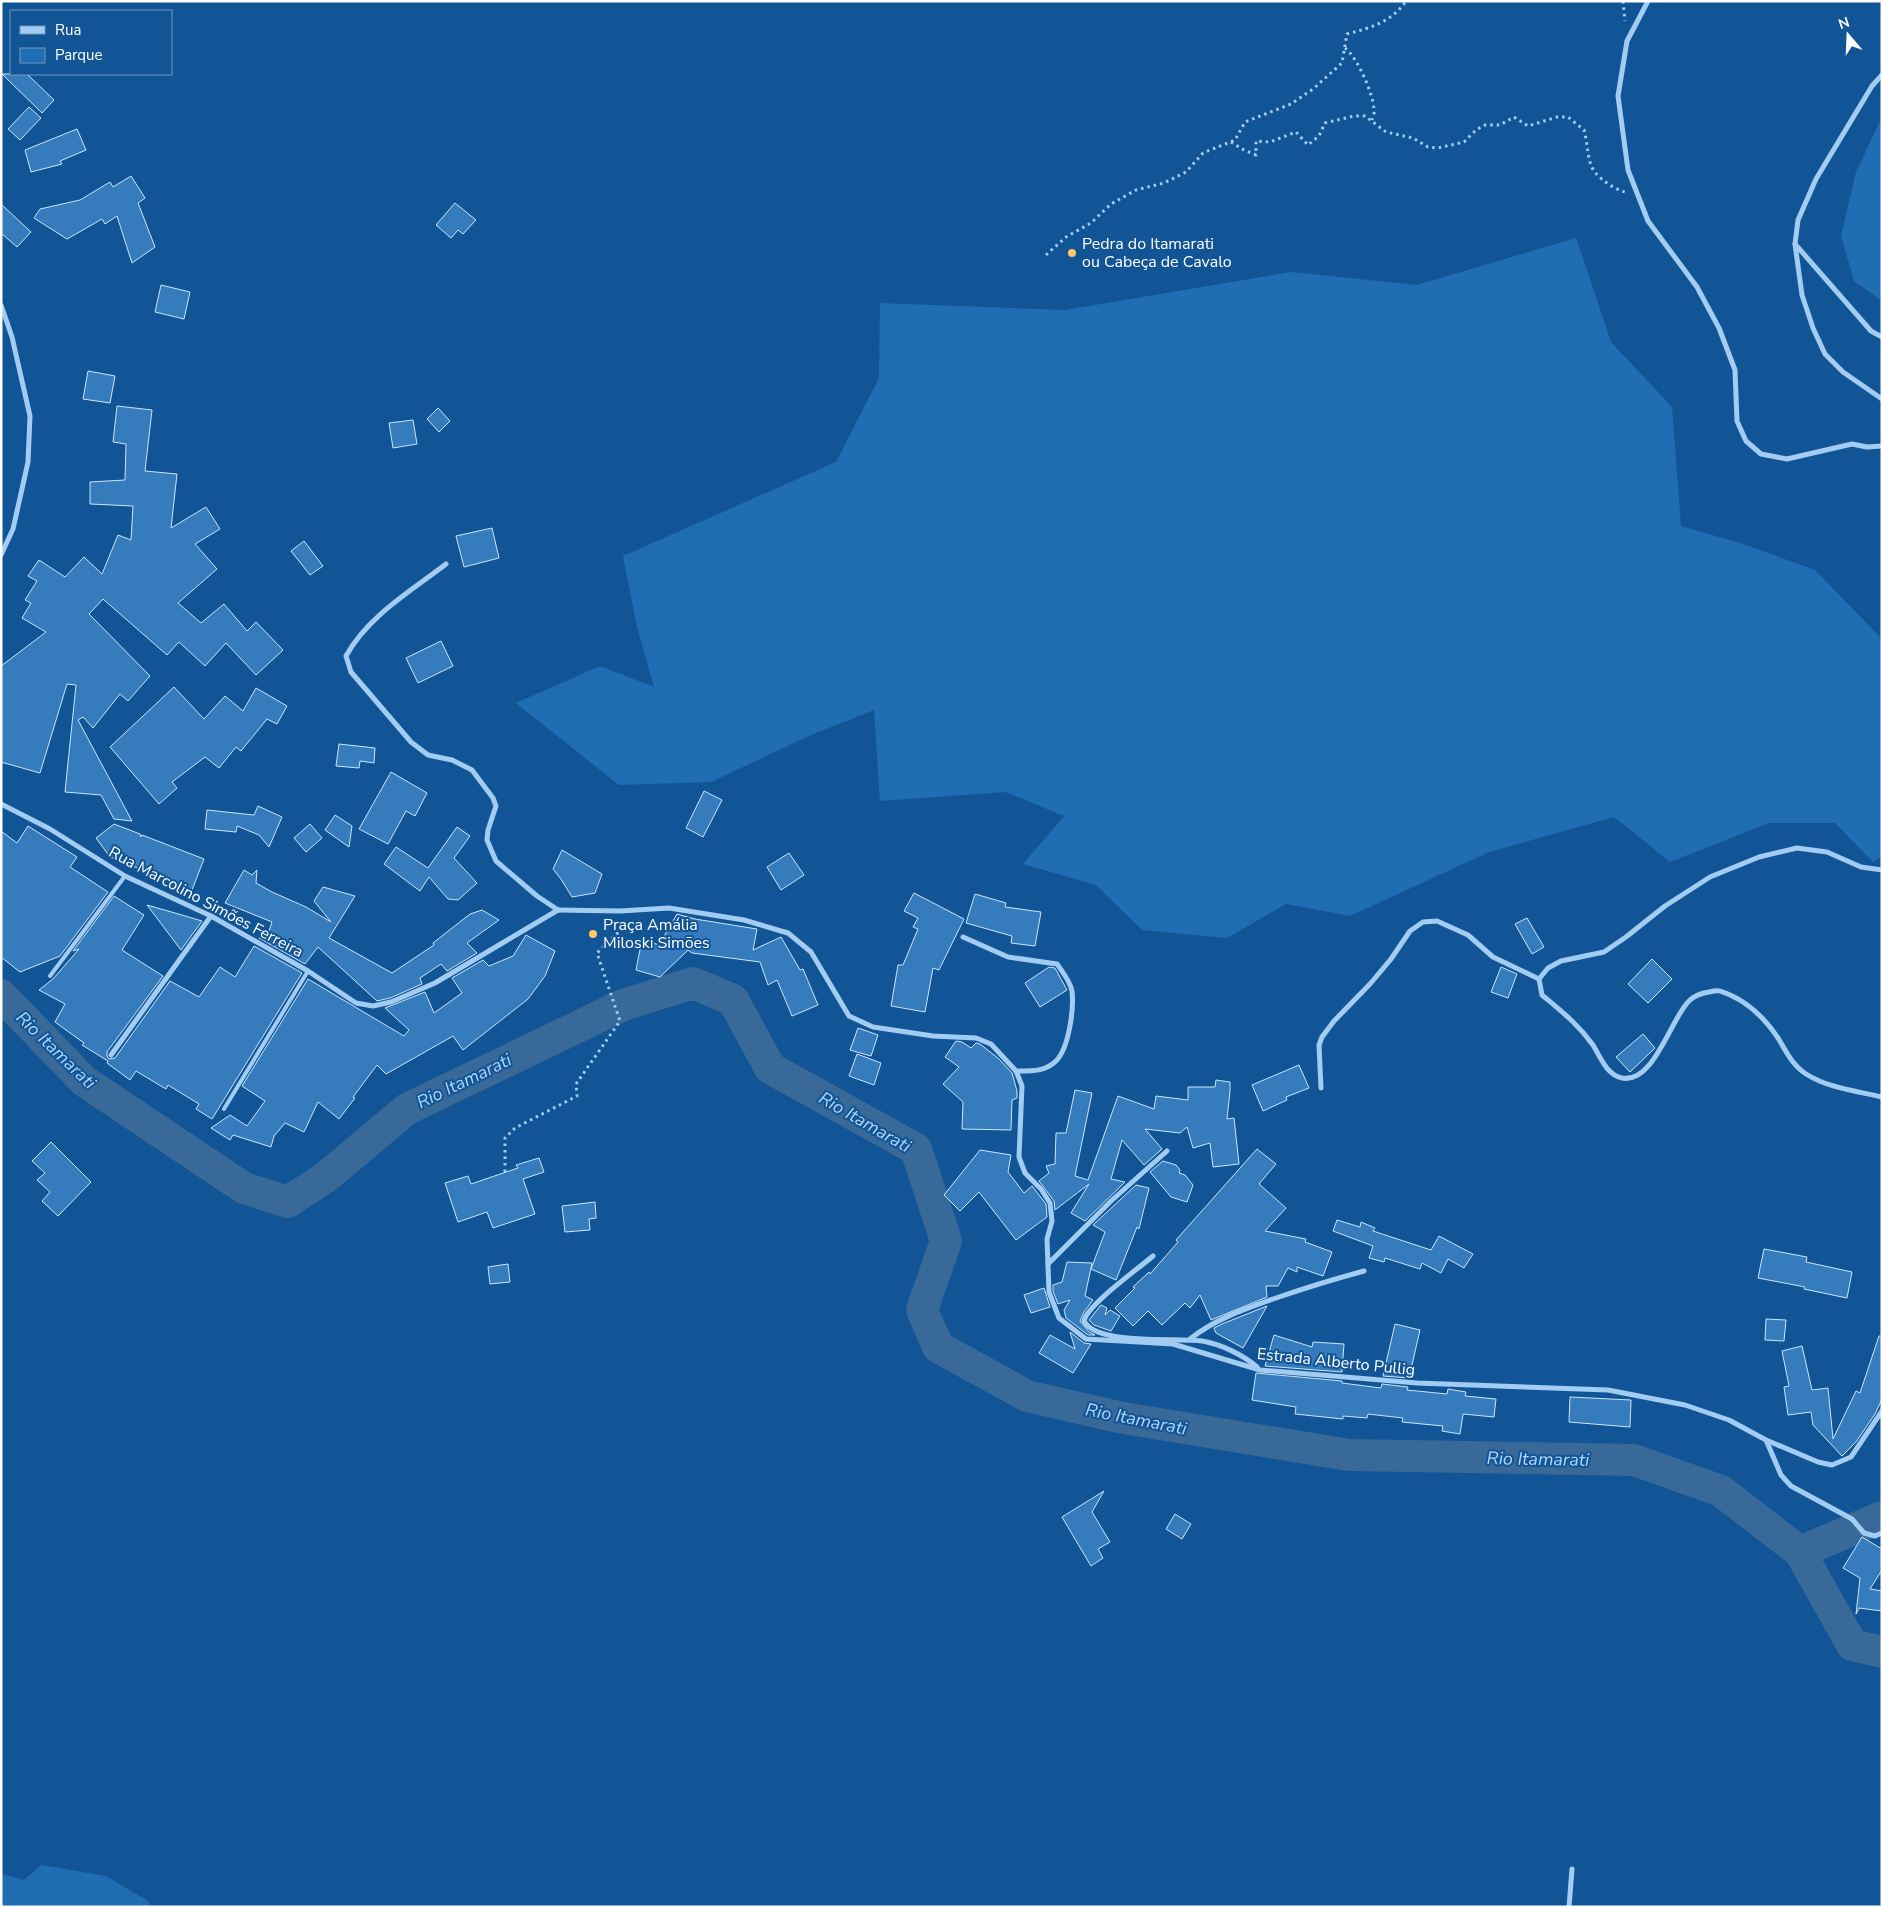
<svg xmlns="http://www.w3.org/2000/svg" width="1883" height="1908" viewBox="0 0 1883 1908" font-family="'Nunito Sans',sans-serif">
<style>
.green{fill:#216db4}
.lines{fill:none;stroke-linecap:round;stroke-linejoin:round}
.river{stroke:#396999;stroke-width:32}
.building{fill:#367cbd;stroke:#cae5fd}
.path{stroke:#a3ccf3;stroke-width:3;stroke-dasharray:2.5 4;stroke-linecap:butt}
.lane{stroke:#a3ccf3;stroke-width:4}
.street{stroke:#a3ccf3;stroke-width:5}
.poi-dot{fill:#ffc865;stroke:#125596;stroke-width:2}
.labels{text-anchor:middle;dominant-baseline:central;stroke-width:4;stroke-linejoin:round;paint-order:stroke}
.poi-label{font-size:16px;fill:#fff;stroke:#125596;text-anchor:start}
.street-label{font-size:16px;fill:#fff;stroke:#125596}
.water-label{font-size:18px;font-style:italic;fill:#afd6fa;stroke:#125596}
</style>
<rect width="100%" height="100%" fill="#125596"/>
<g class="green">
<path d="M 1882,117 L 1882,301 L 1854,281 L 1841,236 L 1856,172 Z"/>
<path d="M 1576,238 L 1611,342 L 1672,407 L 1681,526 L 1743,544 L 1815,570 L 1882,639 L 1882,856 L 1873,862 L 1835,823 L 1769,823 L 1670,862 L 1614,817 L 1489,852 L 1350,916 L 1286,904 L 1227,938 L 1142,930 L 1096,885 L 1023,864 L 1064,816 L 1006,792 L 880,801 L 874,710 L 811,735 L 711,782 L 619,785 L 516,703 L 600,666 L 654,687 L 637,627 L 623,556 L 836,462 L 879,378 L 880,303 L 1065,310 L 1291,272 L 1417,285 Z"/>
<path d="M 41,1865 L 106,1876 L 148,1901 L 152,1907 L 1,1907 L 1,1874 L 24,1880 Z"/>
</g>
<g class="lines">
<g class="river">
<path d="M 1,995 L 84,1081 L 244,1188 L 288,1202 L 326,1177 L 407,1109 L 623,1005 L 693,983 L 733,1000 L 770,1068 L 916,1149 L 946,1241 L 922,1310 L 938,1347 L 1027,1396 L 1123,1418 L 1349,1455 L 1634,1460 L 1721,1491 L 1800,1552 L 1852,1645 L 1882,1652"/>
<path d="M 1800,1552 L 1882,1517"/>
</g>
</g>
<g class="building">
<path d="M 2,74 L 27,74 L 54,100 L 42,113 Z"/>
<path d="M 29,107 L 41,118 L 20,140 L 8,129 Z"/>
<path d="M 77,129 L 86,150 L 60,161 L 62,164 L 31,172 L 25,150 Z"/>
<path d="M 131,176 L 145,198 L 138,203 L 155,247 L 132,263 L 117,216 L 105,224 L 102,219 L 67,239 L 34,218 L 40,209 L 80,200 L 110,182 L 113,187 Z"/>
<path d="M 455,203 L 476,220 L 463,234 L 458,230 L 451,238 L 436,225 Z"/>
<path d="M 1,204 L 31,232 L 17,247 L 1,233 Z"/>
<path d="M 161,285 L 190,292 L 184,319 L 155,312 Z"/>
<path d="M 88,371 L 115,376 L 110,403 L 83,399 Z"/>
<path d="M 117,406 L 152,410 L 145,471 L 177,474 L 171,528 L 206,507 L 220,529 L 195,544 L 217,569 L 178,603 L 201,623 L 224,604 L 247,631 L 256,622 L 283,650 L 256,675 L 226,643 L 205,666 L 179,642 L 167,655 L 103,599 L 89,614 L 150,676 L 128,701 L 120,694 L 93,728 L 83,717 L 78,720 L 132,821 L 114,819 L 101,795 L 65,792 L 76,685 L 67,684 L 40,773 L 1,762 L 1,666 L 46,632 L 22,618 L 31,603 L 25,600 L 37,581 L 28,576 L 39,560 L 65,577 L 84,557 L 102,574 L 118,535 L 131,540 L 133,506 L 90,504 L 90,482 L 125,480 L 126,444 L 113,442 Z"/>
<path d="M 438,408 L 450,421 L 439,432 L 427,419 Z"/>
<path d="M 413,420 L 417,444 L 393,448 L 389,423 Z"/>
<path d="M 492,528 L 499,558 L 464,567 L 456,536 Z"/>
<path d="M 304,541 L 323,566 L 310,575 L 291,551 Z"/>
<path d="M 441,641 L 453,666 L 418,683 L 406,658 Z"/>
<path d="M 174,687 L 204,719 L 225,696 L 243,711 L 256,688 L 287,706 L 277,724 L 267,719 L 241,751 L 236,747 L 219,768 L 205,757 L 172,782 L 177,788 L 159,804 L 110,747 Z"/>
<path d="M 339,744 L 375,748 L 374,763 L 360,761 L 359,768 L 336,766 Z"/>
<path d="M 391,772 L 427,793 L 415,816 L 406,811 L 388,844 L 359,829 Z"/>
<path d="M 704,791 L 722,800 L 703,837 L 686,828 Z"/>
<path d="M 258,806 L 282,817 L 269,847 L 259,835 L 237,826 L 236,832 L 205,829 L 207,810 L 254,815 Z"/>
<path d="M 335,815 L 352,826 L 349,847 L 325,830 Z"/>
<path d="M 114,824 L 140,834 L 141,837 L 142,835 L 204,859 L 192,890 L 110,857 L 96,838 Z"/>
<path d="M 310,824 L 322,838 L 306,852 L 294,838 Z"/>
<path d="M 28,826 L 77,857 L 70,867 L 108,892 L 60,956 L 20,972 L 1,957 L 1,831 L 17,843 Z"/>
<path d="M 457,827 L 470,836 L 454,858 L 477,883 L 458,900 L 448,899 L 429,877 L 420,891 L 384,864 L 396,847 L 428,868 Z"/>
<path d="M 562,850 L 602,874 L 595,893 L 572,897 L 561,879 L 553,869 Z"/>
<path d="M 789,853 L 804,875 L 781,890 L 767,867 Z"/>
<path d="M 244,870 L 252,875 L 257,870 L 256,883 L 272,892 L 306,907 L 331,922 L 314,901 L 323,887 L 355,896 L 329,938 L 392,973 L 434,945 L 433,943 L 470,914 L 482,910 L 499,920 L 467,943 L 477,953 L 447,971 L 441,964 L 420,978 L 422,984 L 390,998 L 377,1001 L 318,947 L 305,964 L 259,938 L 266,940 L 272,922 L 225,903 Z"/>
<path d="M 914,893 L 964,919 L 939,970 L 933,968 L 925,1012 L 891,1006 L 898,965 L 903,965 L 918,929 L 913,927 L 918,918 L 904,911 Z"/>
<path d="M 975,894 L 1006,903 L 1005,907 L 1041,912 L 1035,946 L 1011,943 L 1012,936 L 966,923 Z"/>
<path d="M 114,896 L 144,915 L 122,950 L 163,976 L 107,1052 L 107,1056 L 109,1059 L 115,1058 L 170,981 L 199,997 L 220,967 L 235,977 L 254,946 L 302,973 L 212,1119 L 196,1109 L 199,1104 L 168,1085 L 166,1089 L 136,1071 L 130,1080 L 107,1063 L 108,1061 L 82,1045 L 84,1043 L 55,1022 L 65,1004 L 39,990 L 53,979 L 79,949 L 73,951 Z"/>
<path d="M 147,905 L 175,913 L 202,921 L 181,950 Z"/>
<path d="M 677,914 L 695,919 L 757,929 L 753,950 L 781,937 L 800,970 L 803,969 L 818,1005 L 792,1016 L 777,980 L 768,985 L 760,962 L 692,953 L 688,950 L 660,977 L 636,970 L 642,939 L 659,945 Z"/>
<path d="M 1527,918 L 1544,947 L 1532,954 L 1515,924 Z"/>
<path d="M 526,935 L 555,951 L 545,976 L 528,999 L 463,1050 L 453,1036 L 386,1074 L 377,1065 L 353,1097 L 355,1098 L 339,1119 L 318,1102 L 304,1132 L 285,1123 L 274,1136 L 271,1147 L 233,1135 L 230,1140 L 211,1128 L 230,1115 L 247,1126 L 265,1101 L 242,1086 L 308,979 L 404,1036 L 409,1030 L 385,1008 L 425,992 L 434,1013 L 462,993 L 452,978 L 483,960 L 489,966 L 513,956 Z"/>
<path d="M 1652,959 L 1672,979 L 1648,1003 L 1628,984 Z"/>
<path d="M 1049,967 L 1055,968 L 1067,990 L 1040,1007 L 1025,983 Z"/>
<path d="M 1501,967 L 1517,974 L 1508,998 L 1491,992 Z"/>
<path d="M 858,1028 L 878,1035 L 871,1056 L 850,1050 Z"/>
<path d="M 1643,1034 L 1655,1048 L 1630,1072 L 1616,1057 Z"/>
<path d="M 956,1041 L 962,1042 L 971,1048 L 976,1043 L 980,1044 L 999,1059 L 1012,1073 L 1017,1091 L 1017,1098 L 1012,1100 L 1011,1130 L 962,1129 L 963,1102 L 943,1084 L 959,1067 L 945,1057 Z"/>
<path d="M 857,1054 L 881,1063 L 874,1085 L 849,1076 Z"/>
<path d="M 1299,1065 L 1309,1088 L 1286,1097 L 1287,1100 L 1263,1111 L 1252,1085 Z"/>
<path d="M 1216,1080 L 1230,1082 L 1230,1091 L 1227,1119 L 1234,1118 L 1239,1164 L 1213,1167 L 1210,1143 L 1193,1148 L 1187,1127 L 1180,1133 L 1145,1129 L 1162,1149 L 1144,1165 L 1122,1140 L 1111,1179 L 1125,1182 L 1085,1221 L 1071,1213 L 1089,1184 L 1055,1210 L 1054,1201 L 1039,1181 L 1049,1173 L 1046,1166 L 1055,1164 L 1056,1133 L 1066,1133 L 1075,1090 L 1092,1093 L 1075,1176 L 1088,1180 L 1118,1096 L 1154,1109 L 1156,1096 L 1188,1100 L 1188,1087 L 1215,1087 Z"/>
<path d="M 51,1142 L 91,1182 L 58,1216 L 42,1201 L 50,1192 L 37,1180 L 45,1173 L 32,1161 Z"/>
<path d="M 1257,1149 L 1276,1164 L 1259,1184 L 1286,1208 L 1265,1231 L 1306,1239 L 1305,1242 L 1332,1252 L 1323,1276 L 1297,1267 L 1297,1272 L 1288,1268 L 1278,1286 L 1266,1286 L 1267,1297 L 1211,1320 L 1200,1295 L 1190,1308 L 1185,1303 L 1162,1325 L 1148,1311 L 1133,1326 L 1115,1308 L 1135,1288 L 1133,1287 L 1149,1272 L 1150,1274 L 1178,1242 L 1176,1240 Z"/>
<path d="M 980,1150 L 1011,1155 L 1008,1172 L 1024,1193 L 1032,1186 L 1046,1204 L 1047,1217 L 1016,1240 L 979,1192 L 960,1211 L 944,1195 Z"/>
<path d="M 539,1158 L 544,1172 L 523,1179 L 535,1214 L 493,1228 L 487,1212 L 458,1222 L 445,1183 L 468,1176 L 471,1184 L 518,1168 L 516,1165 Z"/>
<path d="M 1163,1161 L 1176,1165 L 1180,1170 L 1179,1173 L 1185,1175 L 1193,1185 L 1187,1202 L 1171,1197 L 1150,1172 Z"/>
<path d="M 1136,1185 L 1149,1188 L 1139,1229 L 1137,1227 L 1116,1280 L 1091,1269 L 1105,1232 L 1093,1225 Z"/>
<path d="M 595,1202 L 596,1218 L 589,1219 L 590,1230 L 565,1232 L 562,1206 Z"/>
<path d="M 1337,1220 L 1360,1227 L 1361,1222 L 1375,1228 L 1373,1231 L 1431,1250 L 1439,1236 L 1473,1254 L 1464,1268 L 1448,1259 L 1441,1273 L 1422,1263 L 1420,1269 L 1385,1258 L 1384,1262 L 1369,1258 L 1373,1246 L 1333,1231 Z"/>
<path d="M 1764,1249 L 1807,1257 L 1806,1262 L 1852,1272 L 1847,1298 L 1804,1289 L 1805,1287 L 1758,1278 Z"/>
<path d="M 1067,1262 L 1092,1263 L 1085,1296 L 1093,1300 L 1084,1312 L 1080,1321 L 1089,1332 L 1095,1335 L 1088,1335 L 1066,1318 L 1064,1310 L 1070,1300 L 1058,1304 L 1053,1291 L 1053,1285 L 1062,1282 Z"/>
<path d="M 508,1264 L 510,1282 L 490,1284 L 488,1267 Z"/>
<path d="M 1044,1288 L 1050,1307 L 1031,1313 L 1024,1295 Z"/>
<path d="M 1101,1305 L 1107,1308 L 1105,1315 L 1110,1310 L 1120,1316 L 1111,1331 L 1094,1325 L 1089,1320 Z"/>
<path d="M 1267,1306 L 1243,1348 L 1216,1333 L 1214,1328 L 1222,1324 Z"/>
<path d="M 1766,1319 L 1786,1320 L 1784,1341 L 1765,1340 Z"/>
<path d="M 1395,1324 L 1420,1330 L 1409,1378 L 1383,1376 Z"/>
<path d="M 1070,1332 L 1084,1343 L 1091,1344 L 1073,1373 L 1039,1353 L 1050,1335 L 1075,1349 Z"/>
<path d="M 1274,1335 L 1312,1347 L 1313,1342 L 1344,1344 L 1342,1372 L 1265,1366 Z"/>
<path d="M 1879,1336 L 1882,1336 L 1882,1399 L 1875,1414 L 1856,1442 L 1842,1456 L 1813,1425 L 1811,1412 L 1788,1415 L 1784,1387 L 1789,1386 L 1782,1351 L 1802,1346 L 1812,1390 L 1828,1388 L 1833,1439 L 1856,1391 L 1860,1393 Z"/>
<path d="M 1256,1373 L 1342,1381 L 1342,1383 L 1381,1388 L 1382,1384 L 1408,1387 L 1407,1390 L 1447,1394 L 1448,1389 L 1466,1392 L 1465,1396 L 1496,1399 L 1494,1417 L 1463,1414 L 1460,1434 L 1442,1431 L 1443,1426 L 1402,1422 L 1403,1418 L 1368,1414 L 1367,1418 L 1343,1416 L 1343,1419 L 1295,1414 L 1296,1407 L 1252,1400 Z"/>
<path d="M 1570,1397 L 1631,1400 L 1630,1427 L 1569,1422 Z"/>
<path d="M 1104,1491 L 1092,1512 L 1110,1542 L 1098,1549 L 1103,1558 L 1091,1566 L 1062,1517 Z"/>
<path d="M 1175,1514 L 1191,1524 L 1182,1539 L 1166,1529 Z"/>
<path d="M 1862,1537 L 1882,1549 L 1882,1570 L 1870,1589 L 1882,1591 L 1882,1611 L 1859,1608 L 1856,1614 L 1860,1578 L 1843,1568 Z"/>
</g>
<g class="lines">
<g class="path">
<path d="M 1623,1 L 1625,21"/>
<path d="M 1345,48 C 1357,57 1373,93 1374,109 C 1375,112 1373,117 1372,120"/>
<path d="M 1231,142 L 1242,149 L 1256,155 L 1256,141 L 1270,142 L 1296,132 L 1308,145 L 1319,136 L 1325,123 L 1354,116 L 1365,116 L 1386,132 L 1413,138 L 1428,147 L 1438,148 L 1464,142 L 1476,130 L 1485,125 L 1500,125 L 1514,117 L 1528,126 L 1557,117 L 1568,117 L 1584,130 C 1587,140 1587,151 1590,162 C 1593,176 1612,188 1625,192"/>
<path d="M 1046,255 L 1066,237 L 1091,223 L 1111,204 L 1136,190 L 1164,183 L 1186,172 L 1203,153 L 1235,140 L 1245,122 L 1291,104 L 1313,89 L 1342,63 L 1347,34 C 1370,28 1392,22 1406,1"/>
<path d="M 505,1172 L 505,1138 L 515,1128 L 577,1096 L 576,1084 L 620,1021 L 597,953 L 629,922"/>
</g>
<g class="lane">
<path d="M 50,976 L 125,876"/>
<path d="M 224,1109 L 308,971"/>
</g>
<g class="street">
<path d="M 1648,1 L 1627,41 L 1618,96 L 1628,170 L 1648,221 L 1697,287 L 1719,328 L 1735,370 L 1737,421 L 1746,441 L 1761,454 L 1787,459 L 1852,444 L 1867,447 L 1882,446"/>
<path d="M 1882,75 L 1872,86 L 1816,179 L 1798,220 L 1795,244 L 1871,331 L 1882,337"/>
<path d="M 1795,244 L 1802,295 L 1813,328 L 1825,354 L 1843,372 L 1882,399"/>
<path d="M 1,305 L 12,337 L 30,416 L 28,462 L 13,529 L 1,555"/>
<path d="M 446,564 C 411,591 368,616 346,656 L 351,672 L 411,742 L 428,755 L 452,760 L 472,770 L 493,798 L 496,806 L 488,830 L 487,840 L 496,861 L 537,896 L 558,910"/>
<path d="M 1,804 L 50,829 L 125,876 L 211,916 L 308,971 L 356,1003 L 373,1006 L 391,1002 L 435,983 L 558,910"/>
<path d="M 1882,870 L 1861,867 L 1827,852 L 1797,848 L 1759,857 L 1710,877 L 1665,906 L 1626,937 L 1604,952 L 1561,961 L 1548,968 L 1539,979 L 1542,995 C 1561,1011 1578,1024 1593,1045 C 1601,1058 1606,1074 1622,1078 C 1654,1084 1671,1018 1689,1001 C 1694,996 1702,993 1709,992 C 1713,991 1717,990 1720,991 C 1745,999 1764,1017 1778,1038 C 1786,1051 1792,1065 1806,1074 C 1828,1088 1856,1091 1882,1097"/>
<path d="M 558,910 L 620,911 L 669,908 L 744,920 L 788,933 L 811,952 L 849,1016 L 873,1027 L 933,1036 L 976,1038 L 991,1044 L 1016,1071 L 1022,1086 L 1019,1157 L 1025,1173 L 1041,1189 L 1050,1203 L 1052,1221 L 1047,1239 L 1049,1292 L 1059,1318 L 1086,1339 L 1173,1344 L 1260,1370 L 1417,1383 L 1608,1390 L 1685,1405 L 1729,1420 L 1766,1440 L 1818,1462 L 1832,1465 L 1851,1457 L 1882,1411"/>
<path d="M 963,937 L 1008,957 L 1057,964 C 1062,971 1070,981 1072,991 C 1074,1009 1069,1048 1056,1061 C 1045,1072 1030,1071 1016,1071"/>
<path d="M 111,1055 L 211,916"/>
<path d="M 1321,1088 L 1319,1045 L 1322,1037 L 1334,1021 L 1370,984 L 1391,959 L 1410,931 L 1423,922 L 1437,921 L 1468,935 L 1493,957 L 1539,979"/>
<path d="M 1153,1256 C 1138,1269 1087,1305 1084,1321 C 1097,1346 1176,1337 1202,1341 C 1221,1344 1243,1355 1257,1367"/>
<path d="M 1048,1264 L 1111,1201 L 1167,1151"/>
<path d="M 1190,1339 C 1215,1319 1245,1309 1276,1298 C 1305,1288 1334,1279 1364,1271"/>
<path d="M 1766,1440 L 1781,1475 L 1791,1486 L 1852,1519 L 1864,1533 L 1875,1536 L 1882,1533"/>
<path d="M 1569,1907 L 1572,1869"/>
</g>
</g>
<g class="poi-dot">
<circle cx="1072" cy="253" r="5"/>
<circle cx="593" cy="934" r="5"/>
</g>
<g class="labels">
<g class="poi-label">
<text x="1082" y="244">Pedra do Itamarati<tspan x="1082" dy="18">ou Cabeça de Cavalo</tspan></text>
<text x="603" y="925">Praça Amália<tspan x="603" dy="18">Miloski Simões</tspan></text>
</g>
<g class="street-label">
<text transform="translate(206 902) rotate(28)">Rua Marcolino Simões Ferreira</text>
<text transform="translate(1336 1362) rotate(6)">Estrada Alberto Pullig</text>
</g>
<g class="water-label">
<text transform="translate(56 1050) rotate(44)">Rio Itamarati</text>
<text transform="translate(464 1081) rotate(-26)">Rio Itamarati</text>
<text transform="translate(865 1122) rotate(30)">Rio Itamarati</text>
<text transform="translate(1136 1419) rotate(11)">Rio Itamarati</text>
<text transform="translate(1538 1459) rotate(1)">Rio Itamarati</text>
</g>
</g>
<rect width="1883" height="1908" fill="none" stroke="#ffffff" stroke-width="5"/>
<rect x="10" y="10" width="162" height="65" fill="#125596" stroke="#7199c0"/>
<rect x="20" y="26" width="25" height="8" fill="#a3ccf3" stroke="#7199c0"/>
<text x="55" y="35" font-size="15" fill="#ffffff">Rua</text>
<rect x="20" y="48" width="25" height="15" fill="#216db4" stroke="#7199c0"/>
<text x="55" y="60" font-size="15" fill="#ffffff">Parque</text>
<g transform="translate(1848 35) rotate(341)" stroke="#125596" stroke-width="4" paint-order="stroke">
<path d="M0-4L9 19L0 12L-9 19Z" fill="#ffffff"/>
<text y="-8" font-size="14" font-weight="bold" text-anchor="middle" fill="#ffffff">N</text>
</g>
</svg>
